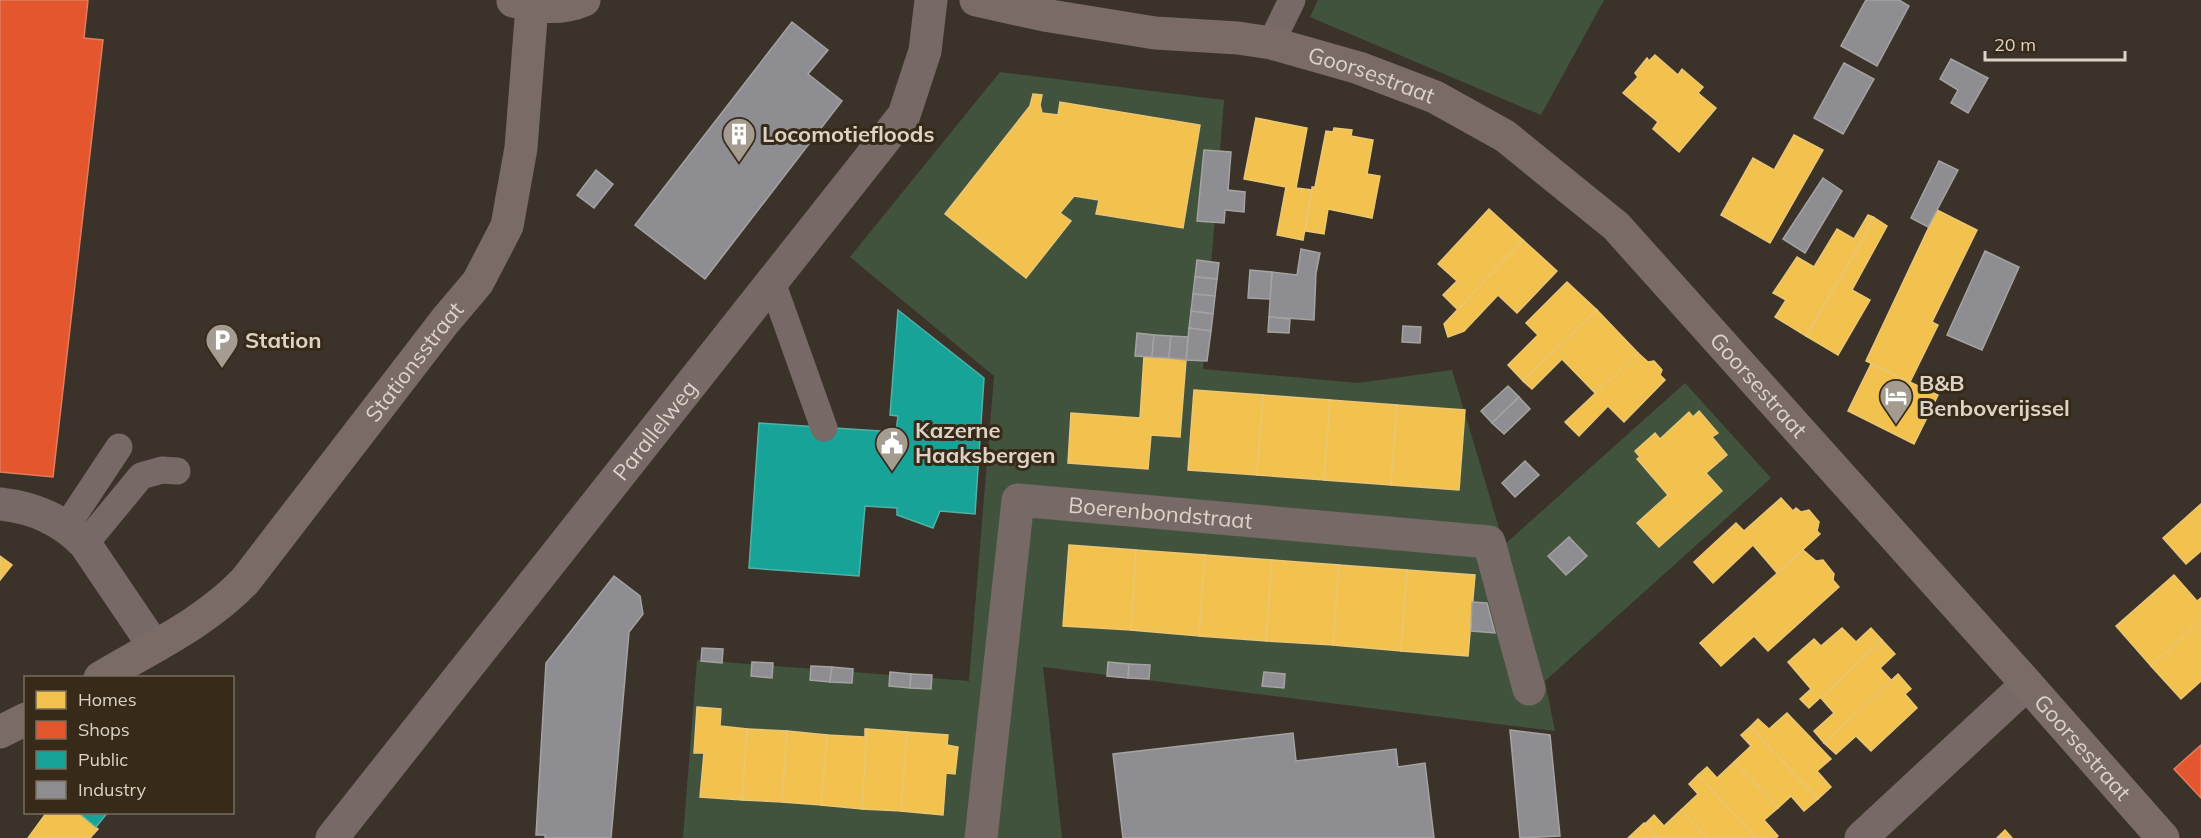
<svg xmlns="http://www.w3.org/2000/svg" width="2201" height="838" viewBox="0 0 2201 838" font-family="Mulish,sans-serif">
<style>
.green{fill:#42533d}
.homes{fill:#f2c14e;stroke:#ebc673;stroke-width:1.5}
.shops{fill:#e4572e;stroke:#e27c5c;stroke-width:1.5}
.public{fill:#17a398;stroke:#52b1a6;stroke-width:1.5}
.industry{fill:#8d8d92;stroke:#a5a2a2;stroke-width:1.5}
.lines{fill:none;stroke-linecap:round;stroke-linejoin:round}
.lane{stroke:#776a66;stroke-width:27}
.street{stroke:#776a66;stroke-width:33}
.secondary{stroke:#7b6b66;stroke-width:33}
.labels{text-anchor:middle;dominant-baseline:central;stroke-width:6;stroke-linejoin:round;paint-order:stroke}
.street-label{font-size:22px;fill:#dcd3c8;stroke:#372a19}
.poi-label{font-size:22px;font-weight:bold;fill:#dcd3c8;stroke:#372a19;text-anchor:start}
</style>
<rect width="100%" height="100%" fill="#3b332a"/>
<g class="green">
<path d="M 1318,0 L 1604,0 L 1541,115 L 1310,17 Z"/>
<path d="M 1000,72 L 1224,100 L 1203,369 L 1358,383 L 1452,370 L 1504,545 L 1685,383 L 1771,478 L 1545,681 L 1555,731 L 1043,667 L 1062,838 L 683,838 L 697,660 L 969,681 L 994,376 L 850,257 Z"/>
</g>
<g class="homes">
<path d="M 1655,55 L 1678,75 L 1682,69 L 1703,87 L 1698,93 L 1716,108 L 1679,152 L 1653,129 L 1658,122 L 1623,93 L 1638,77 L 1635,73 L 1647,58 L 1649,61 Z"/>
<path d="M 1033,94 L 1042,95 L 1040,105 L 1042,113 L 1058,115 L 1060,102 L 1200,125 L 1183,228 L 1096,214 L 1099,200 L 1074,196 L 1060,213 L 1071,221 L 1026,278 L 945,214 L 1030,106 Z"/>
<path d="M 1256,118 L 1307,128 L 1296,188 L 1312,190 L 1303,240 L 1277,235 L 1286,187 L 1244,179 Z"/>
<path d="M 1334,128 L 1352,130 L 1351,136 L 1373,140 L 1367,174 L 1380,176 L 1372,218 L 1328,209 L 1324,234 L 1305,231 L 1312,190 L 1312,187 L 1315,187 L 1326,131 L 1333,132 Z"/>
<path d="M 1794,135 L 1823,150 L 1770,243 L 1721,215 L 1753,158 L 1774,170 Z"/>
<path d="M 1489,209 L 1523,240 L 1458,310 L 1443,295 L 1457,281 L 1438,264 Z"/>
<path d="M 1937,210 L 1977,230 L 1932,322 L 1938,325 L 1910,382 L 1866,361 Z"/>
<path d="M 1868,215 L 1873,217 L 1861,243 L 1806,336 L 1775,317 L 1786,300 L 1773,293 L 1797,257 L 1814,267 L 1837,229 L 1854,239 Z"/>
<path d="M 1873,217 L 1887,226 L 1852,290 L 1870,300 L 1838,355 L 1806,336 L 1861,243 Z"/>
<path d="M 1523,240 L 1557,271 L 1517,313 L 1498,295 L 1464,331 L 1448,337 L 1444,324 Z"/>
<path d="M 1567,282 L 1597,310 L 1523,381 L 1508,365 L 1538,335 L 1526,323 Z"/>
<path d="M 1597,310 L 1638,353 L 1596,394 L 1562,359 L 1532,389 L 1523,381 Z"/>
<path d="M 1638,353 L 1648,362 L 1654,361 L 1662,370 L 1660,375 L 1665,380 L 1624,422 L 1608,406 L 1579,436 L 1565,422 Z"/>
<path d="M 1144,356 L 1186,360 L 1180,437 L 1151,435 L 1148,469 L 1068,463 L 1071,413 L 1140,418 Z"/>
<path d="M 1871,364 L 1938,395 L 1914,444 L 1848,411 Z"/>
<path d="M 1194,390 L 1263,395 L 1257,475 L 1188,470 Z"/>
<path d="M 1263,395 L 1330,400 L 1324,480 L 1257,475 Z"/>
<path d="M 1330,400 L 1397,405 L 1391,485 L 1324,480 Z"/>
<path d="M 1397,405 L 1465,410 L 1459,490 L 1391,485 Z"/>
<path d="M 1699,411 L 1718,433 L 1712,437 L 1727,455 L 1706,473 L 1722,491 L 1659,547 L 1637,523 L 1668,495 L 1637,459 L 1640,457 L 1635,451 L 1655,433 L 1660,439 L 1689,412 L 1693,417 Z"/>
<path d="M 1781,498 L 1793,511 L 1796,508 L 1801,512 L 1809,510 L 1819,522 L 1817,531 L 1820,534 L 1777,573 L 1753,545 L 1713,583 L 1694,562 L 1736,523 L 1744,531 Z"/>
<path d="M 2201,504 L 2201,551 L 2186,564 L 2163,538 Z"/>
<path d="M 1069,545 L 1136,550 L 1131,630 L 1063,626 Z"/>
<path d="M 1136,550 L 1205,555 L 1199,636 L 1131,630 Z"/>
<path d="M 1803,550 L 1816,561 L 1823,560 L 1834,574 L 1833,580 L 1839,587 L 1768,651 L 1754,636 L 1721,666 L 1700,643 Z"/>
<path d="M 1205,555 L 1272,560 L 1266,641 L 1199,636 Z"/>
<path d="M 0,556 L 12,565 L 0,580 Z"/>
<path d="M 1272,560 L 1339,565 L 1333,645 L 1266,641 Z"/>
<path d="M 1339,565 L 1407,570 L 1401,651 L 1333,645 Z"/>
<path d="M 1407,570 L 1475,575 L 1468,656 L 1401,651 Z"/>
<path d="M 2174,575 L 2197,601 L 2201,598 L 2201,621 L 2151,666 L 2116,626 Z"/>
<path d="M 2201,621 L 2201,681 L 2181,699 L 2151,666 Z"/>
<path d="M 1842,628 L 1856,642 L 1871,628 L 1882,640 L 1809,708 L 1800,699 L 1811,689 L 1788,662 L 1814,639 L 1821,646 Z"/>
<path d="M 1882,640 L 1895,654 L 1880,668 L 1892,681 L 1824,743 L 1814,731 L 1834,713 L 1821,698 Z"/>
<path d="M 1898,674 L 1911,689 L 1905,694 L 1917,708 L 1871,751 L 1856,736 L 1836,754 L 1824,743 Z"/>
<path d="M 697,707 L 721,709 L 720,726 L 747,729 L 742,800 L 700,797 L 704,753 L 694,753 Z"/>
<path d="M 1787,713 L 1831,759 L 1817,771 L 1831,787 L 1818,799 L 1750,727 L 1758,719 L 1769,729 Z"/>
<path d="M 1750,727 L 1818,799 L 1804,811 L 1791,796 L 1778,808 L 1734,762 L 1751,746 L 1741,735 Z"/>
<path d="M 747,729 L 787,731 L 782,802 L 742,800 Z"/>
<path d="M 865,729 L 867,729 L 862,809 L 821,805 L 827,735 L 865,737 Z"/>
<path d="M 867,729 L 907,732 L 901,811 L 862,809 Z"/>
<path d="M 787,731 L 827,735 L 821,805 L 782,802 Z"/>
<path d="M 907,732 L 948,735 L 947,745 L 958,747 L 955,774 L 946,773 L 943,815 L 901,811 Z"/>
<path d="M 1734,762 L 1778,808 L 1764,820 L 1778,836 L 1776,838 L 1756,838 L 1698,775 L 1707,767 L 1717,778 Z"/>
<path d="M 1698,775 L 1756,838 L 1707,838 L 1681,810 L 1698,794 L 1689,784 Z"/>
<path d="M 1681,810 L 1707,838 L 1658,838 L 1645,824 L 1654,815 L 1664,826 Z"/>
<path d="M 47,812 L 78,812 L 98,829 L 90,838 L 28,838 Z"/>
<path d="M 1644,823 L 1658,838 L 1628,838 Z"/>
<path d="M 2005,830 L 2012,838 L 1997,838 Z"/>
</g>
<g class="shops">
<path d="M 0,0 L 88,0 L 84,38 L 103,40 L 53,477 L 0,472 Z"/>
<path d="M 2201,745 L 2201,798 L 2174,769 Z"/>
</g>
<g class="public">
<path d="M 898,310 L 984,378 L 975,514 L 940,511 L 933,528 L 897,515 L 897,508 L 865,506 L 859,576 L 749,568 L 759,423 L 896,432 L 898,416 L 890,415 Z"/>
<path d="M 78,812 L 108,812 L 96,827 Z"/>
</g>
<g class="industry">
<path d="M 1866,0 L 1899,0 L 1909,6 L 1877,66 L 1841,46 Z"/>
<path d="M 792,22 L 828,50 L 808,74 L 842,101 L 705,279 L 635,225 Z"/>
<path d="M 1951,59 L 1988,78 L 1968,113 L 1951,103 L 1958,90 L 1940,79 Z"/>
<path d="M 1844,63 L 1874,79 L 1843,134 L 1814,118 Z"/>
<path d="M 1204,150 L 1231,152 L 1228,190 L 1245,192 L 1244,212 L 1225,210 L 1224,223 L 1197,221 Z"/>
<path d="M 1939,161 L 1958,170 L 1928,227 L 1911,218 Z"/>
<path d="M 596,170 L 613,184 L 594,208 L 577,195 Z"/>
<path d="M 1823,178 L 1842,191 L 1805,253 L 1783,239 Z"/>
<path d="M 1301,249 L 1320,253 L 1316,273 L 1314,320 L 1269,317 L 1272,272 L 1297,275 Z"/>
<path d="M 1985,251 L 2019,267 L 1982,350 L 1947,335 Z"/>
<path d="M 1197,260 L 1219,263 L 1217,279 L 1195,277 Z"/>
<path d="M 1250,270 L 1272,272 L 1270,299 L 1248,298 Z"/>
<path d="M 1195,277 L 1217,279 L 1215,296 L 1193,294 Z"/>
<path d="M 1193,294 L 1215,296 L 1213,314 L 1191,311 Z"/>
<path d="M 1191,311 L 1213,314 L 1211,331 L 1189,328 Z"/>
<path d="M 1269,317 L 1290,319 L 1289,333 L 1268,332 Z"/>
<path d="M 1403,326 L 1421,327 L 1420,343 L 1402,342 Z"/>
<path d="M 1189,328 L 1211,331 L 1207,361 L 1186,360 Z"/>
<path d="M 1137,333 L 1154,335 L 1152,357 L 1135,356 Z"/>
<path d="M 1154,335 L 1171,336 L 1169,358 L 1152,357 Z"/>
<path d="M 1171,336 L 1188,337 L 1186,360 L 1169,358 Z"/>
<path d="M 1508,386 L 1519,397 L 1492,423 L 1481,411 Z"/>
<path d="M 1519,397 L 1530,409 L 1504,434 L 1492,423 Z"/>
<path d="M 1525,461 L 1539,475 L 1515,497 L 1502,483 Z"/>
<path d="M 1569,537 L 1587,556 L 1566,575 L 1548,556 Z"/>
<path d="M 614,576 L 640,596 L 643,614 L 629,632 L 611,838 L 545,838 L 545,835 L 536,835 L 546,663 Z"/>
<path d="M 1472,602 L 1487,603 L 1495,633 L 1471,631 Z"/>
<path d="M 702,648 L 723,649 L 722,663 L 701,661 Z"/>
<path d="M 752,662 L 773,663 L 772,678 L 751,676 Z"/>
<path d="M 1108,662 L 1129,664 L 1128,678 L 1107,676 Z"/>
<path d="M 1129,664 L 1150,665 L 1149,679 L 1128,678 Z"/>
<path d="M 811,666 L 832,667 L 830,682 L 810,680 Z"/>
<path d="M 832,667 L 853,669 L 852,683 L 830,682 Z"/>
<path d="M 890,672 L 911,674 L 910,688 L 889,686 Z"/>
<path d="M 1264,672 L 1285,674 L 1284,688 L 1262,686 Z"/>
<path d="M 911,674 L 932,675 L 931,689 L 910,688 Z"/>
<path d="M 1510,730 L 1550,735 L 1560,836 L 1520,838 Z"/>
<path d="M 1293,733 L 1296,761 L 1396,749 L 1398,767 L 1425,763 L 1434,838 L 1123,838 L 1113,754 Z"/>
</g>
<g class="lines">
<g class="lane">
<path d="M 1271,43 L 1292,0"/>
<path d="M 772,282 L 824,428"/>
<path d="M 66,527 L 119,447"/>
<path d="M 85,544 L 141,476 L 162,470 L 177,471"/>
</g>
<g class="street">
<path d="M 0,504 C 34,508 61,519 85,544 L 154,646"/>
<path id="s1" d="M 332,838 L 904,115 L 925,51 L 931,0"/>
<path id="s2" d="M 981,838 L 1018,500 L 1489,542 L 1529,689"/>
<path d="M 1861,838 L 2027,684"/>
</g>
<g class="secondary">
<path id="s3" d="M 976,0 L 1044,15 L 1155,33 L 1238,38 L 1271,43 L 1359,68 L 1435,97 L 1505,136 L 1616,226 L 2027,684 L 2163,838"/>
<path d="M 513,1 C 537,7 561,10 584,0"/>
<path id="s4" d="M 100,678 C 150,648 205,623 245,581 L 445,321 L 478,282 L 507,226 L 521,148 L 532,6"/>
<path d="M 0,732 L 26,719"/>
</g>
</g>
<defs>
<symbol id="building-pin" viewBox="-11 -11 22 30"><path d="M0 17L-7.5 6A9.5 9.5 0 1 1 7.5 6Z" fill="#a49b91" stroke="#372a19"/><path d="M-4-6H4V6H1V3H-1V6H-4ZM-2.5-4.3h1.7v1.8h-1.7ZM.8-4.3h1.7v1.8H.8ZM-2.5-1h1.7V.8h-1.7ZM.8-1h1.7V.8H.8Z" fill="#fff"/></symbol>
<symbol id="parking-pin" viewBox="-11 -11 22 30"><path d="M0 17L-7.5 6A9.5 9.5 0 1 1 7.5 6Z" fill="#a49b91" stroke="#372a19"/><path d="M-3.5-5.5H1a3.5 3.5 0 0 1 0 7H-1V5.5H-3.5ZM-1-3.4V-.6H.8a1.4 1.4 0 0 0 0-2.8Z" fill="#fff"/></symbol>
<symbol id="hotel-pin" viewBox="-11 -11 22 30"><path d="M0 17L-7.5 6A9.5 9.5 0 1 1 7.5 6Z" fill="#a49b91" stroke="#372a19"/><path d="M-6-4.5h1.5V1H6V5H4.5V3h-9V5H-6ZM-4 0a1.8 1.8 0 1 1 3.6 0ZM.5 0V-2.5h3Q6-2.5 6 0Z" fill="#fff"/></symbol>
<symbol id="civic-pin" viewBox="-11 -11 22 30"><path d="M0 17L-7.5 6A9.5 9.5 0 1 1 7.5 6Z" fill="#a49b91" stroke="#372a19"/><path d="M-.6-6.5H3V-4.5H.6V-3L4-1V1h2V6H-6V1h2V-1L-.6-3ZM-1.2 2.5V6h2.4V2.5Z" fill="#fff"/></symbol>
</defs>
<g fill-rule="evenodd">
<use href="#building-pin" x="720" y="115" width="38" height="52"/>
<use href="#parking-pin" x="203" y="321" width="38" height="52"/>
<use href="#hotel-pin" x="1877" y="377" width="38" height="52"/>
<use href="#civic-pin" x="873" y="424" width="38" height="52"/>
</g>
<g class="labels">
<g class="street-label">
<text stroke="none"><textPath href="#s3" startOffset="404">Goorsestraat</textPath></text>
<text stroke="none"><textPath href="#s4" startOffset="452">Stationsstraat</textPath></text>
<text stroke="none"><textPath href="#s3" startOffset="908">Goorsestraat</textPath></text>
<text stroke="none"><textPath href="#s1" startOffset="520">Parallelweg</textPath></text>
<text stroke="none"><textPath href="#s2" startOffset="483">Boerenbondstraat</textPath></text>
<text stroke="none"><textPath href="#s3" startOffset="1394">Goorsestraat</textPath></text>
</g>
<g class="poi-label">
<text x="762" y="134">Locomotiefloods</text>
<text x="245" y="340">Station</text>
<text x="1919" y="383">B&amp;B<tspan x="1919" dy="25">Benboverijssel</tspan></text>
<text x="915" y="430">Kazerne<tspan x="915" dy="25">Haaksbergen</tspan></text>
</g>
</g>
<rect x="24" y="676" width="210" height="138" fill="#372a19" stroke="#796e5f" stroke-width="1.5"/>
<rect x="36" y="691" width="30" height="18" fill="#f2c14e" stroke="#796e5f" stroke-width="1.5"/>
<text x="78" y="706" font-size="18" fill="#dcd3c8">Homes</text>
<rect x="36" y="721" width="30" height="18" fill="#e4572e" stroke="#796e5f" stroke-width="1.5"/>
<text x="78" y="736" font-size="18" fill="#dcd3c8">Shops</text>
<rect x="36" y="751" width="30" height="18" fill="#17a398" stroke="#796e5f" stroke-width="1.5"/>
<text x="78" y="766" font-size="18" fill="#dcd3c8">Public</text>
<rect x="36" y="781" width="30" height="18" fill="#8d8d92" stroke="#796e5f" stroke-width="1.5"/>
<text x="78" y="796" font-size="18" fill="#dcd3c8">Industry</text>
<path d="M1985 51v9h140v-9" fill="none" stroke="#dcd3c8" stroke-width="3"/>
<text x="1994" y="51" font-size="18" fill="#dcd3c8" stroke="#372a19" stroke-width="4.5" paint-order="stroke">20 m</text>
</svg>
